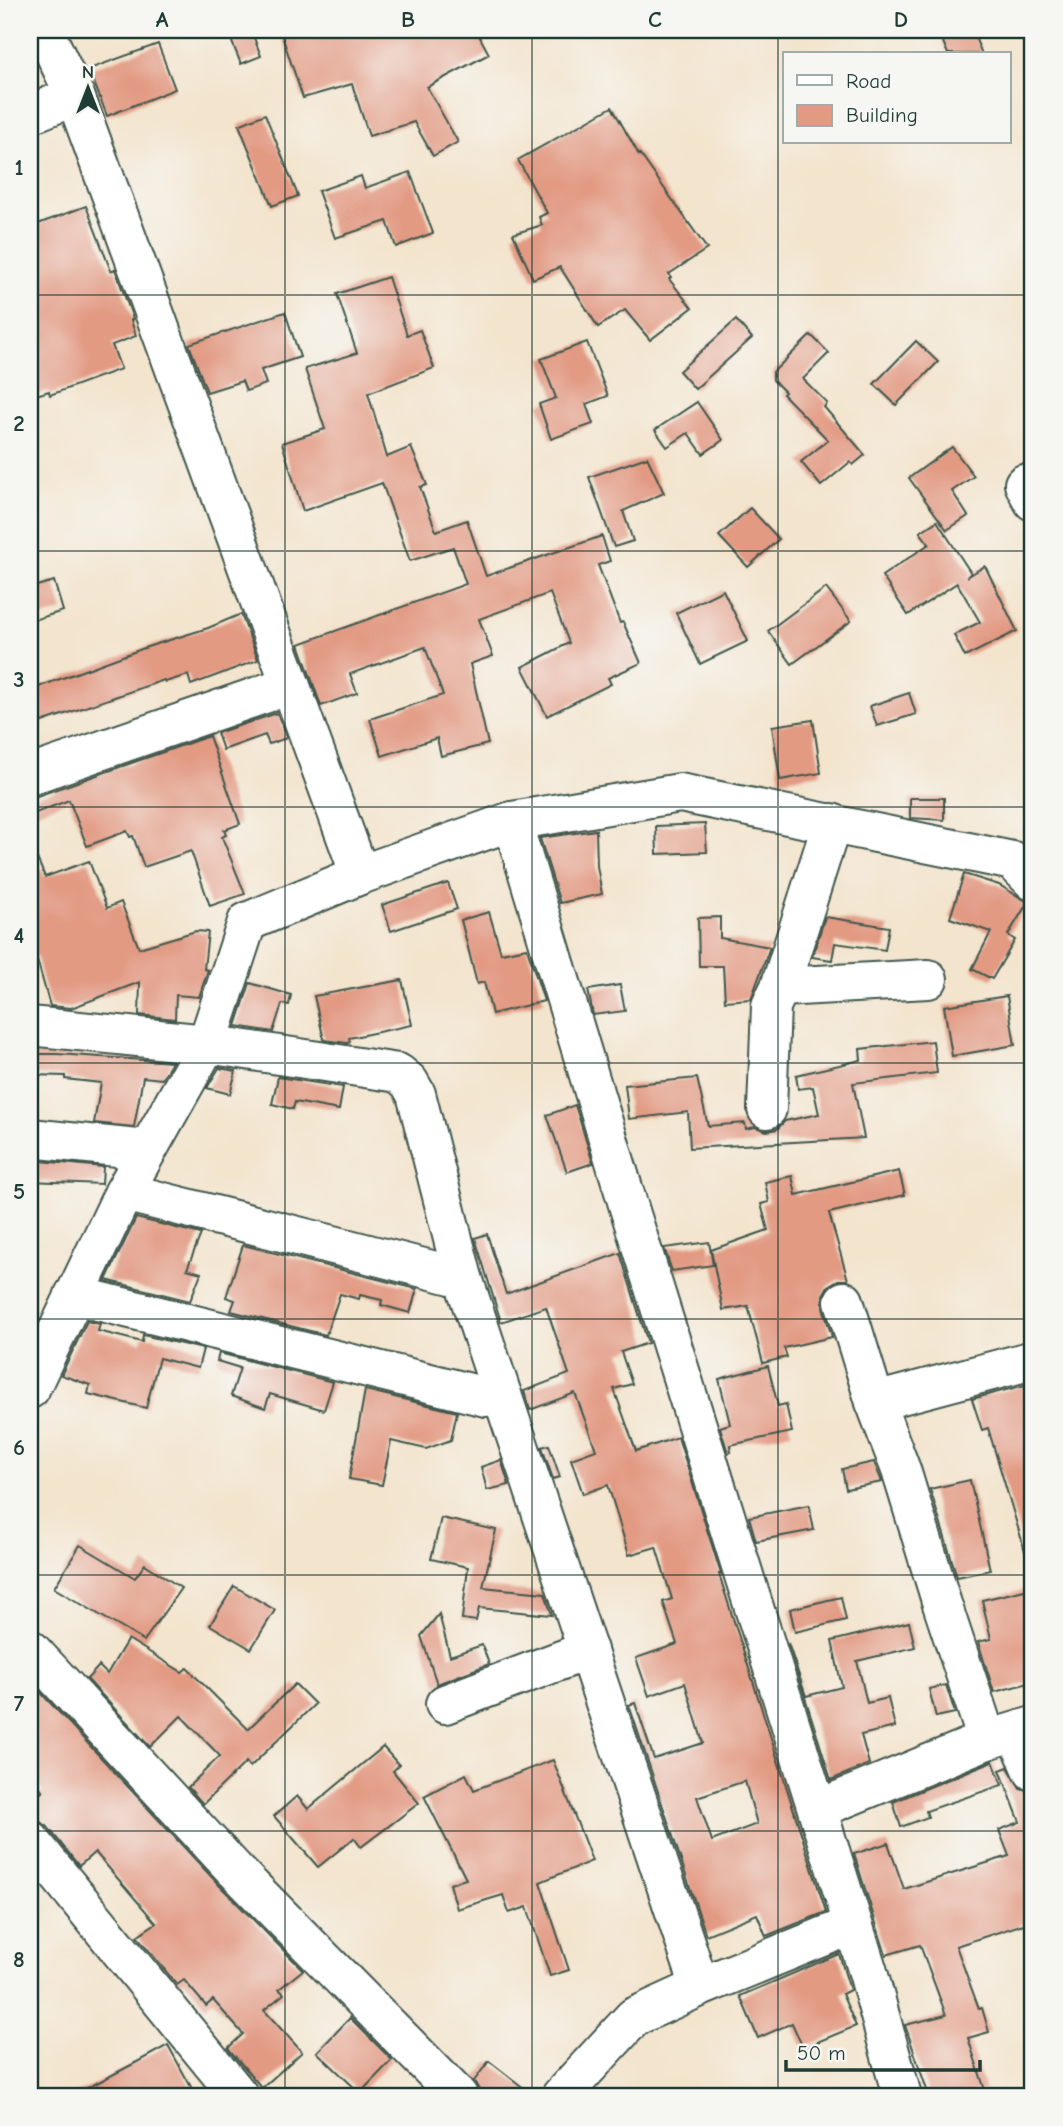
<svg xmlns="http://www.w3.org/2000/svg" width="1063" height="2126" viewBox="0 0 1063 2126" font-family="'Comic Neue',sans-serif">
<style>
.building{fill:#e29a83;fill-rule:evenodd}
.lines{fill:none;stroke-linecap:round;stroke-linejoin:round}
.minor-casing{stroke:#3f564b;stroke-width:42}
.minor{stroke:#fff;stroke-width:38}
.grid{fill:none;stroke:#1f3d34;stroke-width:2;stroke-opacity:0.55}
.neatline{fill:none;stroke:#1f3d34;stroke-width:2.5}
.grid-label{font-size:23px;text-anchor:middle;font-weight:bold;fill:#1f3d34}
</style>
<rect width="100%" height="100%" fill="#f6f6f2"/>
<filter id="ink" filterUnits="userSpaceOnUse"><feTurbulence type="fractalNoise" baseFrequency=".0143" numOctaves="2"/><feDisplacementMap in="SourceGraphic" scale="14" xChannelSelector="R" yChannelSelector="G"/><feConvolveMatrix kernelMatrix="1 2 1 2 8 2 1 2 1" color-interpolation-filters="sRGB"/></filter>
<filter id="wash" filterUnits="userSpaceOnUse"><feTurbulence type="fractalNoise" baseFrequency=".00686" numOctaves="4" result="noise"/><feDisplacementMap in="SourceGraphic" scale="28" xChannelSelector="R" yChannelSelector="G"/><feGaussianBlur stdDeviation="1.57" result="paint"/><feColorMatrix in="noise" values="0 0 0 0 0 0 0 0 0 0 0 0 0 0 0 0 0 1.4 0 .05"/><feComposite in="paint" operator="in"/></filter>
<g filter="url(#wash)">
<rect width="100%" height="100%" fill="#f3e4cd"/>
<g id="blocks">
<g class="building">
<path d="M 227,30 L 251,30 L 261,56 L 241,64 Z"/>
<path d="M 280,30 L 476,30 L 489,54 L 427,87 L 458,142 L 433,156 L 414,122 L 369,136 L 352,84 L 303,98 Z"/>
<path d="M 938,30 L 972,30 L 982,54 L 948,54 Z"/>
<path d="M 158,44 L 175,89 L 107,116 L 89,69 Z"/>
<path d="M 612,107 L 639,155 L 640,154 L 707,249 L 669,274 L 671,277 L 669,279 L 692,308 L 650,340 L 625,310 L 598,327 L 560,267 L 533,279 L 513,234 L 542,225 L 539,217 L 547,213 L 518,160 Z"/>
<path d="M 265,114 L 298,196 L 272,206 L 239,125 Z"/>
<path d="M 410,172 L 433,233 L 396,247 L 387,221 L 335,238 L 318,191 L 361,176 L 365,188 Z"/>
<path d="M 86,206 L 111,271 L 115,269 L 133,319 L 131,320 L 136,336 L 112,345 L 121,369 L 50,395 L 49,391 L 30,397 L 30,227 Z"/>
<path d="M 388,277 L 407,335 L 420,330 L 434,368 L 368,393 L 387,457 L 411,447 L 427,485 L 420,487 L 436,531 L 467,520 L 486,576 L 602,536 L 610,561 L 598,565 L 620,623 L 623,622 L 641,663 L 608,678 L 611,684 L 547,716 L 522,667 L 569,643 L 550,593 L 479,619 L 493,656 L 470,664 L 488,744 L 441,756 L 437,738 L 382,756 L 370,719 L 443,695 L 425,647 L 350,674 L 357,693 L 321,706 L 299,644 L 466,584 L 453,547 L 410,561 L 382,483 L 303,511 L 282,443 L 325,429 L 305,369 L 357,353 L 337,294 Z"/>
<path d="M 285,312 L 300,357 L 261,370 L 266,384 L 246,391 L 242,381 L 207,392 L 189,344 Z"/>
<path d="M 736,320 L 752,338 L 695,389 L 679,371 Z"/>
<path d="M 811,335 L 829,353 L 803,379 L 827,403 L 824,407 L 865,455 L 853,465 L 850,462 L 821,486 L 801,462 L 828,440 L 783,394 L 785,392 L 773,380 L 773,372 Z"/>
<path d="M 916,341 L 938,362 L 896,405 L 874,384 Z"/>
<path d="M 587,342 L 608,396 L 586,404 L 593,424 L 551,439 L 539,404 L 556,398 L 541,359 Z"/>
<path d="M 697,402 L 723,440 L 703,454 L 688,433 L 667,447 L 655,430 Z"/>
<path d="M 952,447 L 974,476 L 952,491 L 968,516 L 947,530 L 909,478 Z"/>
<path d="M 647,457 L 664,493 L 623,511 L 633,541 L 614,547 L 589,477 Z"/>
<path d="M 750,508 L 779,539 L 748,567 L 719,536 Z"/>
<path d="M 937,521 L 971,573 L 967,577 L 985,566 L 1017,631 L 965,657 L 954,635 L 980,622 L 957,583 L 908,615 L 882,576 L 929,544 L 920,532 Z"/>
<path d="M 54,581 L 63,611 L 30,621 L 30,588 Z"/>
<path d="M 826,588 L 851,621 L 792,664 L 768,631 Z"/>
<path d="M 723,590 L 748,641 L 700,664 L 676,613 Z"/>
<path d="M 241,614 L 258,660 L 191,685 L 188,675 L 165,682 L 164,680 L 30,726 L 30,690 L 147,647 L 208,628 Z"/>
<path d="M 909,693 L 916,714 L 877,726 L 870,706 Z"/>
<path d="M 277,713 L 287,738 L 269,744 L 265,735 L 223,750 L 217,733 Z"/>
<path d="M 813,720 L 821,773 L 780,780 L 772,726 Z"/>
<path d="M 209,736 L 240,824 L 224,830 L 226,835 L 222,837 L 245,894 L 210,906 L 191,851 L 144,867 L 133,836 L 130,837 L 127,831 L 87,846 L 69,800 L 30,815 L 30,796 L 37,796 Z"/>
<path d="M 910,798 L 944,798 L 944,820 L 910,818 Z"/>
<path d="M 705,824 L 707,852 L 657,854 L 656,826 Z"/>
<path d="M 596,830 L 597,866 L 602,894 L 560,903 L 540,838 Z"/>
<path d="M 30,842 L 45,877 L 89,861 L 107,908 L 121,902 L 139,948 L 196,931 L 208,932 L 204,969 L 208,970 L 199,997 L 176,995 L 175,1019 L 139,1015 L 140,982 L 71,1008 L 50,1006 L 36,956 L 30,958 Z"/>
<path d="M 964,874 L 999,885 L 1028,902 L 1008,935 L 1015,940 L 992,979 L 972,969 L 991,932 L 950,918 Z"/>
<path d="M 448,883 L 457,909 L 391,931 L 382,905 Z"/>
<path d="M 489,912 L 501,953 L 527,948 L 544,1001 L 492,1014 L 484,982 L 477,984 L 461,920 Z"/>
<path d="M 720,917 L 720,938 L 770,947 L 751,999 L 725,1001 L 723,966 L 699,966 L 698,918 Z"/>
<path d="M 825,917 L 889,927 L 885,950 L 835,943 L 832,960 L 812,957 Z"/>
<path d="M 402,980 L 412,1025 L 349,1038 L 350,1042 L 347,1043 L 324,1040 L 314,996 Z"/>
<path d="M 250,983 L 291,995 L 289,1005 L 282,1004 L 273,1032 L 236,1026 Z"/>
<path d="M 620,985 L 625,1011 L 593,1015 L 588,990 Z"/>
<path d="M 1007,996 L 1015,1045 L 952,1056 L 944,1006 Z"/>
<path d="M 933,1041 L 937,1073 L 853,1083 L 864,1138 L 690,1148 L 688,1112 L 629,1119 L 625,1085 L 697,1078 L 708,1126 L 745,1123 L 746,1129 L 755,1127 L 767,1131 L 777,1129 L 785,1121 L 819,1114 L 813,1087 L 798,1089 L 796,1075 L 861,1060 L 860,1049 Z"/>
<path d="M 34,1054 L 57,1054 L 172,1062 L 162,1079 L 143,1077 L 134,1127 L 94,1123 L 101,1083 L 65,1079 L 65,1076 L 33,1075 Z"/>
<path d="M 219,1068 L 236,1071 L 230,1094 L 207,1088 Z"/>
<path d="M 278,1077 L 343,1087 L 339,1110 L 295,1102 L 293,1109 L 272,1104 Z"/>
<path d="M 575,1105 L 593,1163 L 567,1172 L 547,1115 Z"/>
<path d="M 30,1160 L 103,1167 L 102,1184 L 30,1181 Z"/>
<path d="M 899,1171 L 905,1195 L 829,1213 L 848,1280 L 838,1280 L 828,1286 L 823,1295 L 823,1307 L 832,1337 L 784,1348 L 787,1357 L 763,1363 L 748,1306 L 723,1310 L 711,1250 L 768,1230 L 761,1204 L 769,1202 L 765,1182 L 792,1176 L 796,1195 Z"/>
<path d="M 136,1218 L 201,1234 L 187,1269 L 201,1273 L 190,1301 L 106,1280 Z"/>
<path d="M 487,1234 L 506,1294 L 620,1253 L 648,1343 L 621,1352 L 632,1384 L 614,1389 L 636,1451 L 678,1437 L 721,1574 L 719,1574 L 826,1912 L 766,1936 L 757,1914 L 706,1935 L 629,1705 L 635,1703 L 654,1759 L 703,1743 L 685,1683 L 649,1696 L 636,1658 L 677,1644 L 663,1602 L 672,1599 L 656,1547 L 629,1555 L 608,1485 L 583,1494 L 571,1459 L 596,1450 L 575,1393 L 530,1410 L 524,1391 L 569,1374 L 546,1307 L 501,1322 L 475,1238 ZM 745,1781 L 757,1824 L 712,1841 L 697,1797 Z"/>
<path d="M 709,1242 L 713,1265 L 672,1271 L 664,1248 Z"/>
<path d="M 243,1245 L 417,1289 L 410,1313 L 381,1305 L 382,1300 L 360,1295 L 359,1299 L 340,1294 L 326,1335 L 231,1311 L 235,1300 L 226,1297 Z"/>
<path d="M 87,1321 L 100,1324 L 98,1331 L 142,1342 L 143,1335 L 203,1349 L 198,1368 L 159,1358 L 146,1408 L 88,1394 L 90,1385 L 61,1375 Z"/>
<path d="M 219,1353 L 333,1382 L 324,1410 L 270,1394 L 265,1408 L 231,1396 L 240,1368 L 217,1361 Z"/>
<path d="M 768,1366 L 778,1406 L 786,1404 L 792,1432 L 730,1445 L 731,1452 L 728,1453 L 720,1427 L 730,1424 L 719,1379 Z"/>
<path d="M 1033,1383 L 1033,1402 L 1025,1404 L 1033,1429 L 1033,1560 L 1028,1561 L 988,1428 L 982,1430 L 972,1399 Z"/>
<path d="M 365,1390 L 457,1412 L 451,1440 L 426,1449 L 391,1441 L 382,1485 L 349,1479 Z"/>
<path d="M 549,1445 L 560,1477 L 553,1479 L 542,1447 Z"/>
<path d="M 501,1460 L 509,1485 L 487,1490 L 481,1467 Z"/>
<path d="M 874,1462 L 882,1482 L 846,1489 L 842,1469 Z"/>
<path d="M 970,1480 L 990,1570 L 957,1577 L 930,1489 Z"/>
<path d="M 809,1505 L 814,1530 L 756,1541 L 749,1517 Z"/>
<path d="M 441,1518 L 496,1530 L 483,1587 L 545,1593 L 552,1615 L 479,1608 L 476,1621 L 462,1619 L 468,1567 L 431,1559 Z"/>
<path d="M 80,1545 L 135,1578 L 145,1564 L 181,1588 L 144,1641 L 54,1588 Z"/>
<path d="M 234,1586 L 275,1610 L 251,1649 L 210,1625 Z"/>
<path d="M 1033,1588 L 1033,1682 L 994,1692 L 978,1642 L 991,1639 L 982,1600 Z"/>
<path d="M 841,1597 L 846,1620 L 795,1632 L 790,1609 Z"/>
<path d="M 439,1614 L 450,1656 L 482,1645 L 489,1664 L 437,1684 L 421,1636 Z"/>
<path d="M 909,1622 L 915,1647 L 857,1661 L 867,1703 L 888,1698 L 895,1727 L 861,1735 L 869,1764 L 831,1780 L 788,1643 L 806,1696 L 842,1687 L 832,1641 Z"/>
<path d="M 128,1639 L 182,1672 L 187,1668 L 248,1729 L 295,1684 L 315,1704 L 250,1767 L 246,1762 L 203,1804 L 188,1787 L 220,1756 L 181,1716 L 150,1747 L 87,1679 L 99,1666 L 107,1674 Z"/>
<path d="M 30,1681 L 219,1885 L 303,1970 L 279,1989 L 284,1994 L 264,2010 L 302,2052 L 262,2088 L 228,2048 L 243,2034 L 213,2000 L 206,2006 L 184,1980 L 177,1985 L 137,1936 L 156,1923 L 95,1852 L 79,1866 L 47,1826 L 30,1816 L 30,1802 L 43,1791 L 30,1775 Z"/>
<path d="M 946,1685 L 955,1713 L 936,1717 L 929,1689 Z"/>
<path d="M 383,1747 L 399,1765 L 393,1771 L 419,1803 L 361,1847 L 354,1838 L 318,1867 L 274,1816 L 297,1796 L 308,1809 Z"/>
<path d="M 553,1760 L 592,1861 L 540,1882 L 569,1970 L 550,1976 L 527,1907 L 509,1913 L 503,1895 L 457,1909 L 450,1884 L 466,1879 L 424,1796 L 466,1774 L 474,1790 Z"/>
<path d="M 993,1761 L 1002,1785 L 926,1811 L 928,1817 L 901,1827 L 893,1802 Z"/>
<path d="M 1008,1767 L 1020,1788 L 1033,1792 L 1033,1921 L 956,1946 L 979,2009 L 982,2008 L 989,2032 L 968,2038 L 985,2090 L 965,2096 L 929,2096 L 905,2025 L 946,2015 L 920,1945 L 886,1955 L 854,1854 L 888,1843 L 904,1889 L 1009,1856 L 999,1830 L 1020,1822 L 1000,1770 Z"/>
<path d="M 839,1954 L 850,1990 L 842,1994 L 856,2026 L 803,2048 L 792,2023 L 758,2038 L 740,1996 Z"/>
<path d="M 350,2018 L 392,2060 L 360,2093 L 317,2052 Z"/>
<path d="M 168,2045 L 196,2096 L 72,2096 L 137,2062 Z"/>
<path d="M 489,2061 L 534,2096 L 479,2096 L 479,2090 L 474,2081 Z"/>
</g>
</g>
</g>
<g filter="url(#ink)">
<use href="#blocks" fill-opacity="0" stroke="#3f564b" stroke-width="2"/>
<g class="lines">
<defs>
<g id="minor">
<path d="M 44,30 L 75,96 L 360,875"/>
<path d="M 30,114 L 75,96"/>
<path d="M 1024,484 L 1033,501"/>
<path d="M 30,775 L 290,685"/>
<path d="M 512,821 L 630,1211 L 868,1972 L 902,2096"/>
<path d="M 780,987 L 928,979"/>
<path d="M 30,1026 L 207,1044 L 398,1073 L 409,1082 L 416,1094 L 463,1278 L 700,1987"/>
<path d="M 767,1109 L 771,1006 L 780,987 L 832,823"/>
<path d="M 30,1138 L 147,1150"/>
<path d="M 124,1192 L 463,1278"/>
<path d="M 74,1295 L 486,1397 L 502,1395"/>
<path d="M 844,1301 L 875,1402 L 901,1470 L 942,1604 L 987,1740"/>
<path d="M 30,1389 L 124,1192 L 207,1044 L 247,922 L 360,875 L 512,821 L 680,793 L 1013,861 L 1033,881"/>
<path d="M 875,1402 L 1033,1360"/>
<path d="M 30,1649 L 235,1870 L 458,2096"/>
<path d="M 445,1704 L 588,1650"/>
<path d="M 1016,1732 L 1033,1771"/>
<path d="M 818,1809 L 987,1740 L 1033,1726"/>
<path d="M 30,1840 L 239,2096"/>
<path d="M 561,2096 L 634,2017 L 700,1987 L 852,1925"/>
</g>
</defs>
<use href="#minor" class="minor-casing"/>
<use href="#minor" class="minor"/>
</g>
</g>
<path class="grid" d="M 285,30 L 285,2096M 532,30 L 532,2096M 778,30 L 778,2096M 30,295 L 1033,295M 30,551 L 1033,551M 30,807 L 1033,807M 30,1063 L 1033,1063M 30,1319 L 1033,1319M 30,1575 L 1033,1575M 30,1831 L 1033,1831"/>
<rect width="1063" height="2126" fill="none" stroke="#f6f6f2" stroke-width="77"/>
<rect x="783" y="52" width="228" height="91" fill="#f6f6f2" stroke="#a0aca6" stroke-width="2"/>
<rect x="797" y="75" width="35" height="10" fill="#ffffff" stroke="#a0aca6" stroke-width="2"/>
<text x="846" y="88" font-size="21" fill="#1f3d34">Road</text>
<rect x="797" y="105" width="35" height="21" fill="#e29a83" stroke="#a0aca6" stroke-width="2"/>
<text x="846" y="122" font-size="21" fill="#1f3d34">Building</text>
<g transform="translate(88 88)" stroke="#f6f6f2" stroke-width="5" paint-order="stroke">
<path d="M0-5L12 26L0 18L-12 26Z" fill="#1f3d34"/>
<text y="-10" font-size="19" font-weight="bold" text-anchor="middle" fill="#1f3d34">N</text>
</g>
<path d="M786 2060v10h194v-10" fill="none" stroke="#1f3d34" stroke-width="3.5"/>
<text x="797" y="2060" font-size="21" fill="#1f3d34" stroke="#f6f6f2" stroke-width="5" paint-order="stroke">50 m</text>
<rect x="38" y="38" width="986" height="2050" class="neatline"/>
<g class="grid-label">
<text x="162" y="27">A</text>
<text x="408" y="27">B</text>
<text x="655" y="27">C</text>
<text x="901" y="27">D</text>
<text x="19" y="175">1</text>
<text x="19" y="431">2</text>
<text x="19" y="687">3</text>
<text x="19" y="943">4</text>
<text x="19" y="1199">5</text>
<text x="19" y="1455">6</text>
<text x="19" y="1711">7</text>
<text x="19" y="1967">8</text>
</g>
</svg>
